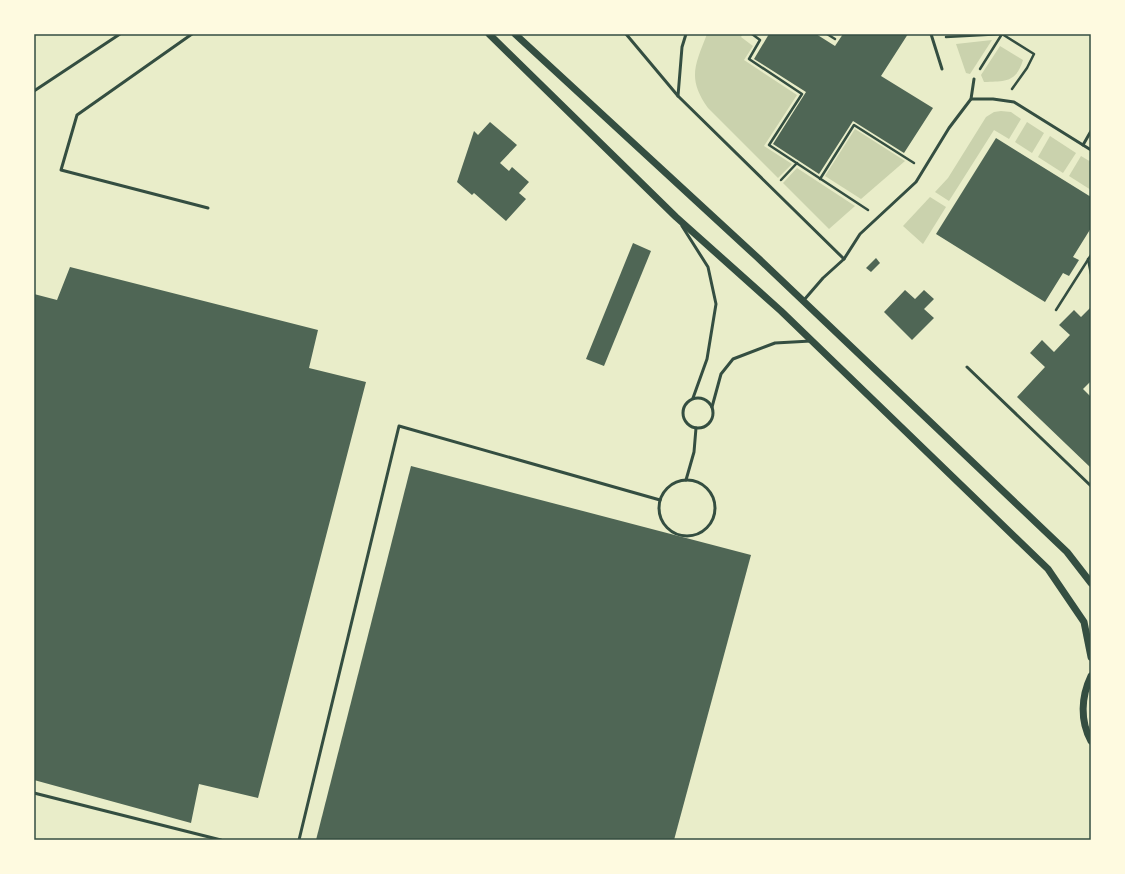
<svg xmlns="http://www.w3.org/2000/svg" width="1125" height="874" viewBox="0 0 1125 874" font-family="'Sofia Sans Condensed',sans-serif">
<style>
.green{fill:#cad2ad}
.building{fill:#4f6655}
.lines{fill:none;stroke-linecap:round;stroke-linejoin:round}
.path{stroke:#344e41;stroke-width:2.5}
.service{stroke:#344e41;stroke-width:3}
.tertiary{stroke:#344e41;stroke-width:7}
.neatline{fill:none;stroke:#344e41;stroke-width:1.5}
</style>
<rect width="100%" height="100%" fill="#e9edc9"/>
<g class="green">
<path d="M 707,34 L 743,34 L 741,37 L 753,46 L 744,60 L 797,95 L 764,146 L 792,164 L 778,178 L 708,108 C 687,79 695,65 707,34 Z"/>
<path d="M 992,40 L 970,74 L 966,73 L 956,44 Z"/>
<path d="M 1000,46 L 1023,60 C 1016,83 1005,81 984,82 L 981,75 Z"/>
<path d="M 1001,111 L 1011,112 L 1021,119 L 1009,139 L 994,130 L 949,201 L 935,192 L 948,178 L 986,117 L 994,112 Z"/>
<path d="M 1027,122 L 1044,133 L 1032,153 L 1015,142 Z"/>
<path d="M 855,129 L 905,161 L 861,199 L 825,176 Z"/>
<path d="M 1050,136 L 1076,153 L 1063,173 L 1038,157 Z"/>
<path d="M 1081,156 L 1091,162 L 1091,190 L 1069,176 Z"/>
<path d="M 797,168 L 855,206 L 829,229 L 783,183 Z"/>
<path d="M 930,197 L 946,207 L 923,244 L 903,226 Z"/>
</g>
<g class="building">
<path d="M 769,34 L 816,34 L 835,46 L 843,34 L 908,34 L 881,76 L 933,108 L 904,153 L 853,121 L 819,174 L 773,144 L 806,92 L 754,59 Z"/>
<path d="M 490,122 L 517,145 L 500,163 L 509,171 L 512,167 L 529,182 L 519,193 L 526,199 L 506,221 L 474,193 L 472,195 L 457,182 L 474,131 L 478,135 Z"/>
<path d="M 996,138 L 1091,197 L 1091,228 L 1073,257 L 1079,260 L 1069,276 L 1063,273 L 1045,302 L 936,234 Z"/>
<path d="M 633,243 L 651,251 L 604,366 L 586,359 Z"/>
<path d="M 876,258 L 880,263 L 871,272 L 866,268 Z"/>
<path d="M 70,267 L 318,330 L 309,368 L 366,382 L 258,798 L 199,784 L 191,823 L 34,780 L 34,294 L 57,300 Z"/>
<path d="M 905,290 L 915,299 L 924,290 L 934,299 L 924,309 L 934,318 L 912,340 L 884,312 Z"/>
<path d="M 1091,307 L 1091,381 L 1083,389 L 1091,397 L 1091,468 L 1017,397 L 1045,367 L 1030,353 L 1042,340 L 1054,352 L 1070,335 L 1059,325 L 1074,310 L 1081,317 Z"/>
<path d="M 411,466 L 751,555 L 674,840 L 316,840 Z"/>
</g>
<g class="lines">
<g class="path">
<path d="M 752,34 L 760,40 L 749,59 L 802,94 L 769,145 L 868,210"/>
<path d="M 827,34 L 835,39"/>
<path d="M 946,37 L 1002,34 L 1034,54 L 1027,68 L 1012,89"/>
<path d="M 980,69 L 1002,34"/>
<path d="M 820,179 L 854,125 L 914,163"/>
<path d="M 781,180 L 797,163"/>
<path d="M 1088,259 L 1091,274"/>
<path d="M 1056,310 L 1091,255"/>
</g>
<g class="service">
<path d="M 192,34 L 77,115 L 61,170 L 208,208"/>
<path d="M 626,34 L 678,96 L 844,259"/>
<path d="M 931,34 L 942,69"/>
<path d="M 34,91 L 120,34"/>
<path d="M 678,96 L 682,47 L 686,34"/>
<path d="M 971,99 L 993,99 L 1014,102 L 1091,150"/>
<path d="M 1083,145 L 1091,131"/>
<path d="M 682,226 L 708,267 L 716,304 L 707,359 L 693,398"/>
<path d="M 804,300 L 823,278 L 844,259 L 860,234 L 916,182 L 949,128 L 971,99 L 974,79"/>
<path d="M 967,367 L 1091,486"/>
<circle cx="698" cy="413" r="15"/>
<path d="M 712,407 L 721,374 L 733,359 L 775,343 L 811,341"/>
<circle cx="687" cy="508" r="28"/>
<path d="M 686,480 L 694,452 L 696,428"/>
<path d="M 34,793 L 221,840"/>
<path d="M 299,840 L 399,426 L 660,500"/>
</g>
<g class="tertiary">
<path d="M 489,34 L 676,217 L 781,311 L 1048,569 L 1084,622 L 1091,657"/>
<path d="M 515,34 L 757,257 L 1067,552 L 1091,583"/>
<path d="M 1091,676 C 1081,697 1080,721 1091,741"/>
</g>
</g>
<rect width="1125" height="874" fill="none" stroke="#fefae0" stroke-width="70"/>
<rect x="35" y="35" width="1055" height="804" class="neatline"/>
</svg>
